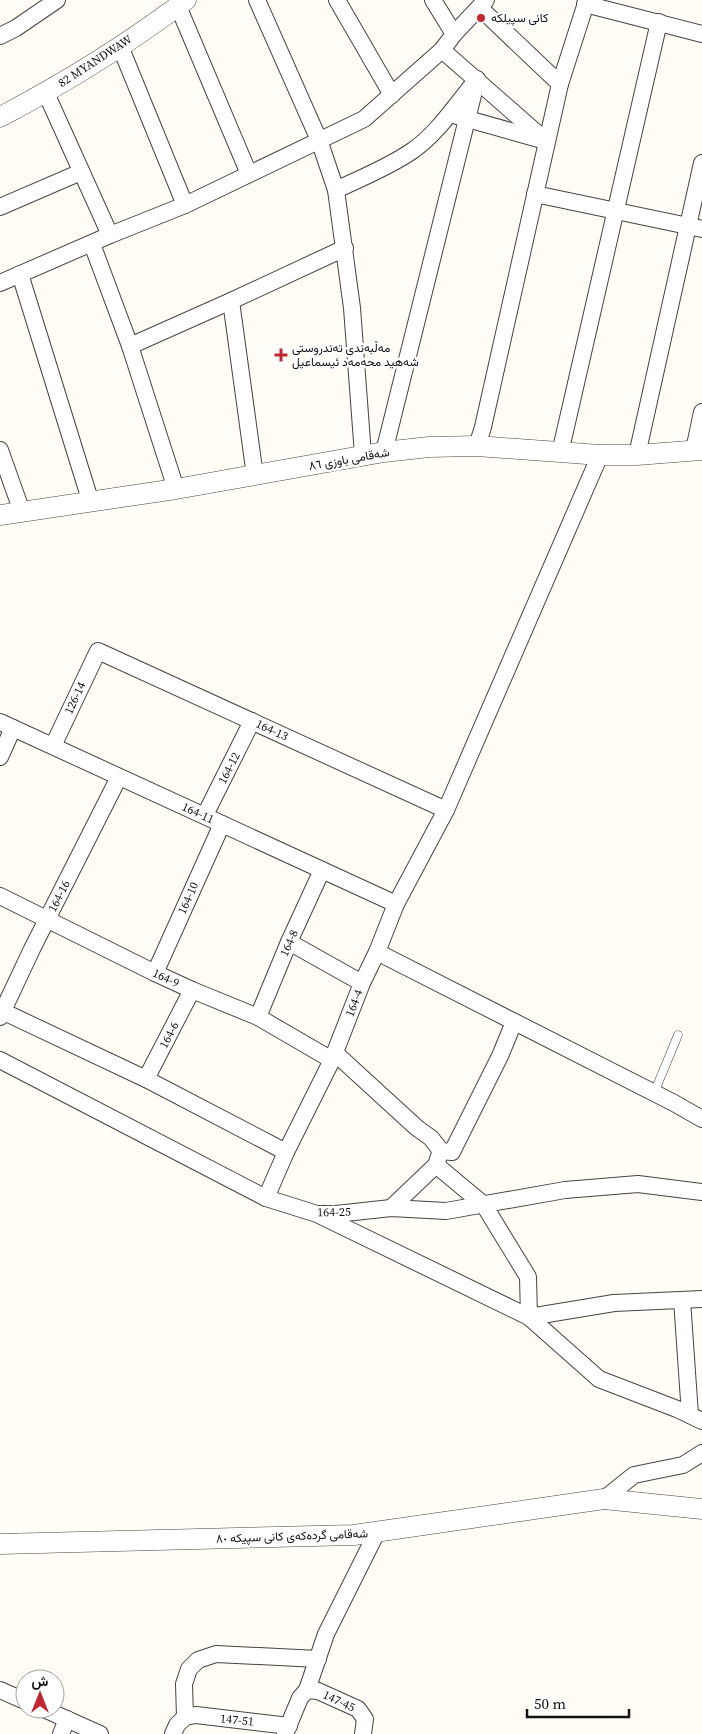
<svg xmlns="http://www.w3.org/2000/svg" width="702" height="1734" viewBox="0 0 702 1734" font-family="'Source Serif 4',Vazirmatn,serif">
<style>
.lines{fill:none;stroke-linecap:round;stroke-linejoin:round}
.service-casing{stroke:#444;stroke-width:9}
.minor-casing{stroke:#444;stroke-width:18}
.tertiary-casing{stroke:#444;stroke-width:21}
.service{stroke:#fff;stroke-width:8}
.minor{stroke:#fff;stroke-width:16}
.tertiary{stroke:#fff;stroke-width:20}
.poi-dot{fill:#c4262e;stroke:#fff;stroke-width:2}
.labels{text-anchor:middle;dominant-baseline:central;stroke-width:5;stroke-linejoin:round;paint-order:stroke}
.poi-label{font-size:12px;fill:#111;stroke:#fff;text-anchor:start}
.street-label{font-size:12px;fill:#111;stroke:#fff}
</style>
<rect width="100%" height="100%" fill="#fffdf5"/>
<g class="lines">
<defs>
<path id="service" d="M 654,1093 L 678,1035"/>
<g id="minor">
<path d="M 257,0 L 319,140 L 336,190 L 352,308 L 363,455"/>
<path d="M 337,0 L 392,95"/>
<path d="M 433,0 L 454,34"/>
<path d="M 585,4 L 702,34"/>
<path d="M 178,6 L 249,174"/>
<path d="M 480,8 L 560,84"/>
<path d="M 0,36 L 16,28 L 57,0"/>
<path d="M 120,46 L 185,205"/>
<path d="M 442,50 L 546,141"/>
<path d="M 46,93 L 110,235"/>
<path d="M 457,116 L 542,140"/>
<path d="M 336,190 C 361,178 389,167 412,151 C 437,134 455,106 474,83"/>
<path d="M 535,194 L 702,229"/>
<path d="M 0,207 L 81,172"/>
<path d="M 92,244 L 130,346 L 176,489"/>
<path d="M 20,274 L 91,503"/>
<path d="M 0,283 L 110,235 L 185,205 L 364,119 L 442,50 L 454,34 L 486,0"/>
<path d="M 231,301 L 255,476"/>
<path d="M 130,346 L 231,301 L 345,248"/>
<path d="M 477,446 L 483,427 L 560,84 L 587,0"/>
<path d="M 0,450 L 22,512"/>
<path d="M 694,450 L 702,412"/>
<path d="M 384,452 L 477,79"/>
<path d="M 560,453 L 659,22"/>
<path d="M 637,455 L 702,163"/>
<path d="M 0,722 L 396,904"/>
<path d="M 53,746 L 98,651 L 446,810"/>
<path d="M 0,757 L 13,728"/>
<path d="M 205,815 L 252,721"/>
<path d="M 0,896 L 155,973 L 192,990 L 258,1017 L 332,1060"/>
<path d="M 289,942 L 362,983"/>
<path d="M 377,952 L 674,1103 L 702,1119"/>
<path d="M 155,973 L 222,824"/>
<path d="M 2,1011 L 146,1079 L 286,1152"/>
<path d="M 0,1017 L 32,949 L 119,777"/>
<path d="M 258,1017 L 289,942 L 322,870"/>
<path d="M 335,1053 L 417,1128 L 431,1138 L 441,1151 L 452,1152 L 500,1056 L 514,1022"/>
<path d="M 0,1060 L 266,1198 L 317,1214 L 336,1214 L 391,1208 L 446,1211 L 565,1190 L 638,1184 L 702,1192"/>
<path d="M 146,1079 L 192,990"/>
<path d="M 436,1165 L 484,1205 L 528,1277 L 529,1317 L 614,1303 L 702,1299"/>
<path d="M 266,1198 L 286,1152 L 332,1060 L 362,983 L 377,952 L 396,904 L 446,810 L 600,455"/>
<path d="M 391,1208 L 436,1165 L 439,1156"/>
<path d="M 319,1215 L 529,1317 L 599,1379 L 677,1409 L 702,1421"/>
<path d="M 682,1300 L 690,1415"/>
<path d="M 604,1499 L 634,1475 L 683,1465 L 702,1453"/>
<path d="M 0,1690 L 25,1701"/>
<path d="M 307,1690 L 318,1691 L 358,1709 L 365,1719 L 363,1734"/>
<path d="M 44,1709 L 100,1734"/>
<path d="M 185,1717 L 184,1684 L 189,1669 L 198,1660 L 216,1654 L 318,1659"/>
<path d="M 185,1717 L 196,1715 L 289,1726"/>
<path d="M 61,1734 L 67,1719"/>
<path d="M 173,1734 L 177,1725 L 185,1717"/>
<path d="M 285,1734 L 300,1698 L 307,1690 L 326,1634 L 377,1532"/>
</g>
<g id="tertiary">
<path d="M 0,117 C 65,83 128,44 186,0"/>
<path d="M 0,515 L 176,489 L 384,452 L 429,447 L 477,446 L 600,455 L 637,455 L 702,450"/>
<path d="M 0,1544 L 354,1535 L 604,1499 L 702,1509"/>
</g>
</defs>
<use href="#service" class="service-casing"/>
<use href="#minor" class="minor-casing"/>
<use href="#tertiary" class="tertiary-casing"/>
<use href="#service" class="service"/>
<use href="#minor" class="minor"/>
<use href="#tertiary" class="tertiary"/>
</g>
<g class="poi-dot">
<circle cx="481" cy="18" r="5"/>
<path d="M278.5 347.5h5v5h5v5h-5v5h-5v-5h-5v-5h5z"/>
</g>
<g class="labels">
<g class="poi-label">
<text x="491" y="18">کانی سپیلکە</text>
<text x="292" y="348">مەڵبەندی تەندروستی<tspan x="292" dy="14">شەهید محەمەد ئیسماعیل</tspan></text>
</g>
<g class="street-label">
<text transform="translate(95 61) rotate(-33)">82 MYANDWAW</text>
<text transform="translate(349 459) rotate(-10)">شەقامی باوزی ٨٦</text>
<text transform="translate(75 698) rotate(-65)">126-14</text>
<text transform="translate(272 730) rotate(25)">164-13</text>
<text transform="translate(229 768) rotate(-63)">164-12</text>
<text transform="translate(198 813) rotate(25)">164-11</text>
<text transform="translate(59 896) rotate(-63)">164-16</text>
<text transform="translate(188 898) rotate(-66)">164-10</text>
<text transform="translate(289 943) rotate(-66)">164-8</text>
<text transform="translate(166 978) rotate(25)">164-9</text>
<text transform="translate(354 1003) rotate(-69)">164-4</text>
<text transform="translate(169 1035) rotate(-63)">164-6</text>
<text transform="translate(334 1212) rotate(-1)">164-25</text>
<text transform="translate(292 1536) rotate(-2)">شەقامی گردەکەی کانی سپیکە ٨٠</text>
<text transform="translate(339 1701) rotate(25)">147-45</text>
<text transform="translate(237 1720) rotate(6)">147-51</text>
</g>
</g>
<g transform="translate(40 1694)"><circle r="24" fill="#ffffff" stroke="#a0a0a0"/>
<path d="M0-4L9 19L0 12L-9 19Z" fill="#c4262e"/>
<text y="-8" font-size="14" font-weight="bold" text-anchor="middle" fill="#111111">ش</text>
</g>
<path d="M527 1709v8h102v-8" fill="none" stroke="#111111" stroke-width="2.5"/>
<text x="534" y="1709" font-size="15" fill="#111111" stroke="#ffffff" stroke-width="4" paint-order="stroke">50 m</text>
</svg>
